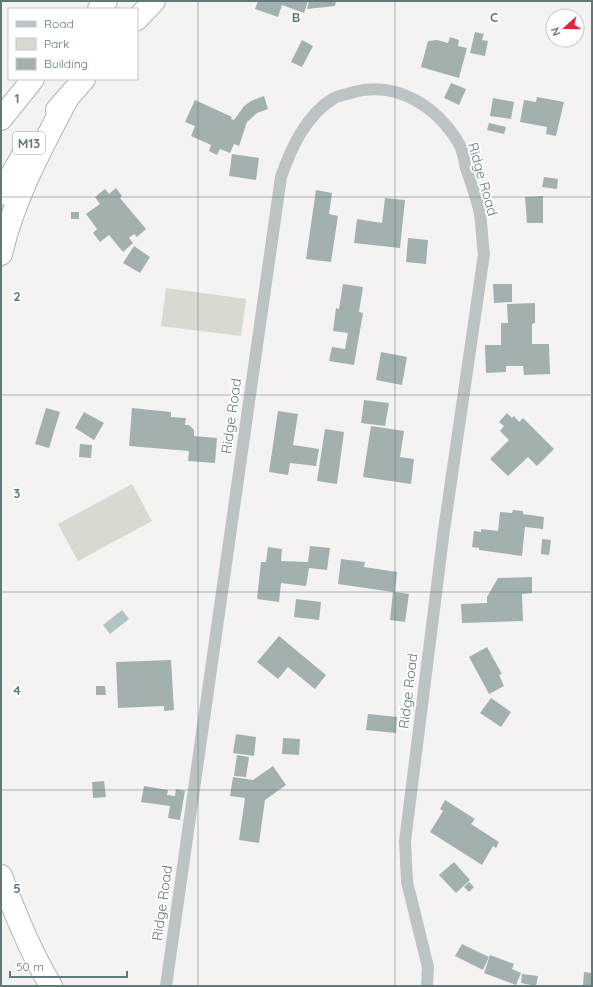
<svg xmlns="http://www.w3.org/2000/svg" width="593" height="987" viewBox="0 0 593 987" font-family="Quicksand,sans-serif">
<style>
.green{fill:#d7dad0}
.water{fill:#b2c4c3}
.building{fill:#a2b0b0}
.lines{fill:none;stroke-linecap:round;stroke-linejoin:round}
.highway-casing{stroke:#afb6b7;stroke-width:24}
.street{stroke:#bbc3c4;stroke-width:12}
.highway{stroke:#fff;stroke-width:22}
.grid{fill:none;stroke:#607a7c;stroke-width:1;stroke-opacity:0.55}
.labels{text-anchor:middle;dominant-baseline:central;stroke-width:4;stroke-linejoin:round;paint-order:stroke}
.shield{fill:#fff;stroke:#90a2a3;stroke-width:1}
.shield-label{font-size:13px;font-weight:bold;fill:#607a7c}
.street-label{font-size:14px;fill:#607a7c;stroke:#fff}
.grid-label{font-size:13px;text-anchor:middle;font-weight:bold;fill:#607a7c;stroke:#fff;stroke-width:4;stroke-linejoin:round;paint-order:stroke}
</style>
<rect width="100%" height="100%" fill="#f5f3f1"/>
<g class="green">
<path d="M 166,288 L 246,299 L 241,336 L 161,326 Z"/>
<path d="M 132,484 L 152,521 L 78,561 L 58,524 Z"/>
</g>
<path class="water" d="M 122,610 L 129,619 L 110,634 L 103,625 Z"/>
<g class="building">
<path d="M 258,1 L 308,1 L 304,13 L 282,5 L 278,17 L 255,9 Z"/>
<path d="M 309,1 L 336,1 L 335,6 L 307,9 Z"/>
<path d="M 475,32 L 484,34 L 482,40 L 488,41 L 485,56 L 470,53 Z"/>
<path d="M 450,37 L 459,40 L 458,46 L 467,48 L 459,78 L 421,67 L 428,41 L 437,40 L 448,43 Z"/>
<path d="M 302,40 L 313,46 L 302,67 L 291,62 Z"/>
<path d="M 451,83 L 466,89 L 459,105 L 444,98 Z"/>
<path d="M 264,96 L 268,109 L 257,113 L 247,122 L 239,146 L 234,144 L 230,153 L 220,149 L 217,155 L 209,151 L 211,145 L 191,136 L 195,126 L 185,122 L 195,100 L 232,117 L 231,119 L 234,120 L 244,106 L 251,101 Z"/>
<path d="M 537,97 L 564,102 L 556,136 L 546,134 L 547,127 L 520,122 L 524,100 L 536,102 Z"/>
<path d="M 493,98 L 514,102 L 511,119 L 490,116 Z"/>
<path d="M 489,123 L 506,127 L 504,134 L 487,130 Z"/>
<path d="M 232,154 L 259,158 L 256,180 L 229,176 Z"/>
<path d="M 544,177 L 558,179 L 557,189 L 542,187 Z"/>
<path d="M 116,188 L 122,196 L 120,198 L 146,229 L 137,237 L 134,234 L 129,238 L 133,243 L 123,252 L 109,235 L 100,242 L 93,233 L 97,229 L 86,214 L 100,204 L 95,197 L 105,189 L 109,194 Z"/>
<path d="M 316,190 L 332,193 L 329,214 L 338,216 L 331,262 L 306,259 Z"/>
<path d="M 543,196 L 543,223 L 527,223 L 525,197 Z"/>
<path d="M 385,198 L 405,200 L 400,248 L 354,243 L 357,219 L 382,223 Z"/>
<rect x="71" y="212" width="8" height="7"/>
<path d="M 408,238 L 428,240 L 426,264 L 406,262 Z"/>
<path d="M 134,246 L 150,257 L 140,273 L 123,263 Z"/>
<path d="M 343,284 L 363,287 L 359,312 L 363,313 L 354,365 L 329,361 L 332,347 L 345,349 L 348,333 L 333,331 L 336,308 L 339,309 Z"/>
<path d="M 493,284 L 512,284 L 512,302 L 494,303 Z"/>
<path d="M 535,303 L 535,323 L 532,324 L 532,344 L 549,344 L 550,374 L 524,375 L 523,366 L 506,366 L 506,372 L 486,373 L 485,345 L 501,345 L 501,323 L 508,323 L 507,304 Z"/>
<path d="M 381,352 L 407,357 L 402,385 L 376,380 Z"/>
<path d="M 364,400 L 389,403 L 385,426 L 361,423 Z"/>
<path d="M 46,408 L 60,412 L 49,448 L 35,444 Z"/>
<path d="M 132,408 L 171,412 L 171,417 L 186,418 L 185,425 L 189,425 L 194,430 L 194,436 L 217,438 L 215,463 L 188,461 L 189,451 L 129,446 Z"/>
<path d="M 278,411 L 298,414 L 293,445 L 319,449 L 316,466 L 290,463 L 288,475 L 269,472 Z"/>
<path d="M 84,412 L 104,423 L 94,440 L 75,428 Z"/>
<path d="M 507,413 L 512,418 L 514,416 L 519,422 L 523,418 L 554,449 L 537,466 L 528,457 L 508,476 L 490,459 L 509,440 L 500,431 L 504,426 L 499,422 Z"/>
<path d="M 371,426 L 404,431 L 400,457 L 414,459 L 411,484 L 363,477 Z"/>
<path d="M 325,429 L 344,432 L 337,484 L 317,481 Z"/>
<path d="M 80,444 L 92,445 L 91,458 L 79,457 Z"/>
<path d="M 513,510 L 523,511 L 523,514 L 544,517 L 543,529 L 525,527 L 522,556 L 479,550 L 479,548 L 472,547 L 474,531 L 481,532 L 481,529 L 498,531 L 500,512 L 512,513 Z"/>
<path d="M 542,539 L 551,540 L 549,555 L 541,554 Z"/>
<path d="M 310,546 L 330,548 L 327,570 L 309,568 L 306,586 L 281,583 L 279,602 L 257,599 L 261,562 L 266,562 L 268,547 L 282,549 L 281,561 L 308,562 Z"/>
<path d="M 341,559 L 365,562 L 364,567 L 397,572 L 395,592 L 409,594 L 405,622 L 390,620 L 393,592 L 338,584 Z"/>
<path d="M 532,577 L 532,593 L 522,594 L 523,621 L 462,623 L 461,604 L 487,603 L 487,597 L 498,578 Z"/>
<path d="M 296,599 L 321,602 L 319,620 L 294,617 Z"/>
<path d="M 279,636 L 326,675 L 315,689 L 288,667 L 278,679 L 257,662 Z"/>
<path d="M 487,647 L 502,674 L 499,675 L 504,686 L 489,694 L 469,657 Z"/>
<path d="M 171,660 L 174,710 L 164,711 L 164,706 L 118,708 L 116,662 Z"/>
<path d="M 96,686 L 105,686 L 106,695 L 96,695 Z"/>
<path d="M 491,698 L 511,712 L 501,727 L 480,713 Z"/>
<path d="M 368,714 L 397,717 L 396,733 L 366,730 Z"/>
<path d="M 236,734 L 256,737 L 254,756 L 233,753 Z"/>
<path d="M 283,738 L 300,739 L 299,755 L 282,754 Z"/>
<path d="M 237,755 L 249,757 L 246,777 L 234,776 Z"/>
<path d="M 273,766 L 286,785 L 265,800 L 259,843 L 239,840 L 245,798 L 230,796 L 233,777 L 253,780 Z"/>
<path d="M 104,781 L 106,797 L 93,798 L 92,782 Z"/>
<path d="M 144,786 L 168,790 L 167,795 L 175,796 L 176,789 L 185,791 L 180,820 L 168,818 L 170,806 L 141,802 Z"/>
<path d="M 445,800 L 475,819 L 471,824 L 499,842 L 496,848 L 493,846 L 482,865 L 430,832 L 443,811 L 440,809 Z"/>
<path d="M 454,862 L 470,880 L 456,893 L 439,875 Z"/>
<path d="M 469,882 L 474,887 L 469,892 L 464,887 Z"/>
<path d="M 462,944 L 489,957 L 483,970 L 455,956 Z"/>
<path d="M 490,955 L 514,964 L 512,969 L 521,973 L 516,985 L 484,973 Z"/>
<path d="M 584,972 L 592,973 L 592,986 L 583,986 Z"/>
<path d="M 522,974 L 538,976 L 536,986 L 521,983 Z"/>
</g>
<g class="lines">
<defs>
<g id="highway">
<path d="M 99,9 L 106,1"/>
<path d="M 137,19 L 154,1"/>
<path d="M 57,110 L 84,79"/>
<path d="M 1,119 L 33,79"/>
<path d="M 1,194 L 28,146"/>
<path d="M 1,254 C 14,198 41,149 67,99"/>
<path d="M 1,876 C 15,914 30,951 51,986"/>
</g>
</defs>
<use href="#highway" class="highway-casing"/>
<path class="street" d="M 166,986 L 281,177 C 291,148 306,115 334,98 C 340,95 348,94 354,92 C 397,81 436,106 458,142 C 463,149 464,160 466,168 C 471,183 477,199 480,214 C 482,227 482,241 484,254 L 444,530 L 405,841 L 407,882 L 428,967 L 427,986"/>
<use href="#highway" class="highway"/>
</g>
<path class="grid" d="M 198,1 L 198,986M 395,1 L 395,986M 1,197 L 592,197M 1,395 L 592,395M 1,592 L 592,592M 1,790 L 592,790"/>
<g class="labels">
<rect class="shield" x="13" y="132" width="32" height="22" rx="3"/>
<g class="shield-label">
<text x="29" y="143">M13</text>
</g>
<g class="street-label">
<text transform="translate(483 179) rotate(74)">Ridge Road</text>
<text transform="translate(231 416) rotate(-82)">Ridge Road</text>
<text transform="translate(408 691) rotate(-83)">Ridge Road</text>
<text transform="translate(162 903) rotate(-82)">Ridge Road</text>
</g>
</g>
<g class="grid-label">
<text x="296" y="22">B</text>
<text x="494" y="22">C</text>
<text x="17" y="103">1</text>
<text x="17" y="301">2</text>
<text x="17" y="498">3</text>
<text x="17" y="695">4</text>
<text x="17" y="893">5</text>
</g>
<rect width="593" height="987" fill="none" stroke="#607a7c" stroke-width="4"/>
<rect x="8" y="8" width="130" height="72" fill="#ffffff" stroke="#bfcacb"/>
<rect x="16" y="21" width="20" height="6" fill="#bbc3c4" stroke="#bfcacb"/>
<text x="44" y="28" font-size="12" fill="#607a7c">Road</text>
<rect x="16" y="38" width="20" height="12" fill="#d7dad0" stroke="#bfcacb"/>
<text x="44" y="48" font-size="12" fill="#607a7c">Park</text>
<rect x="16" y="58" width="20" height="12" fill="#a2b0b0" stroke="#bfcacb"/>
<text x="44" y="68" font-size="12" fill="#607a7c">Building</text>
<g transform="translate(565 28) rotate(249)"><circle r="19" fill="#ffffff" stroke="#bfcacb"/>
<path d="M0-3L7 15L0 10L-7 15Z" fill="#e2233a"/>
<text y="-6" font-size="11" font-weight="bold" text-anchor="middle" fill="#607a7c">N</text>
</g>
<path d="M10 971v6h117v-6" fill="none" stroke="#607a7c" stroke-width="2"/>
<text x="16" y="971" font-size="12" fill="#607a7c" stroke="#ffffff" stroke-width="3" paint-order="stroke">50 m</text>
</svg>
